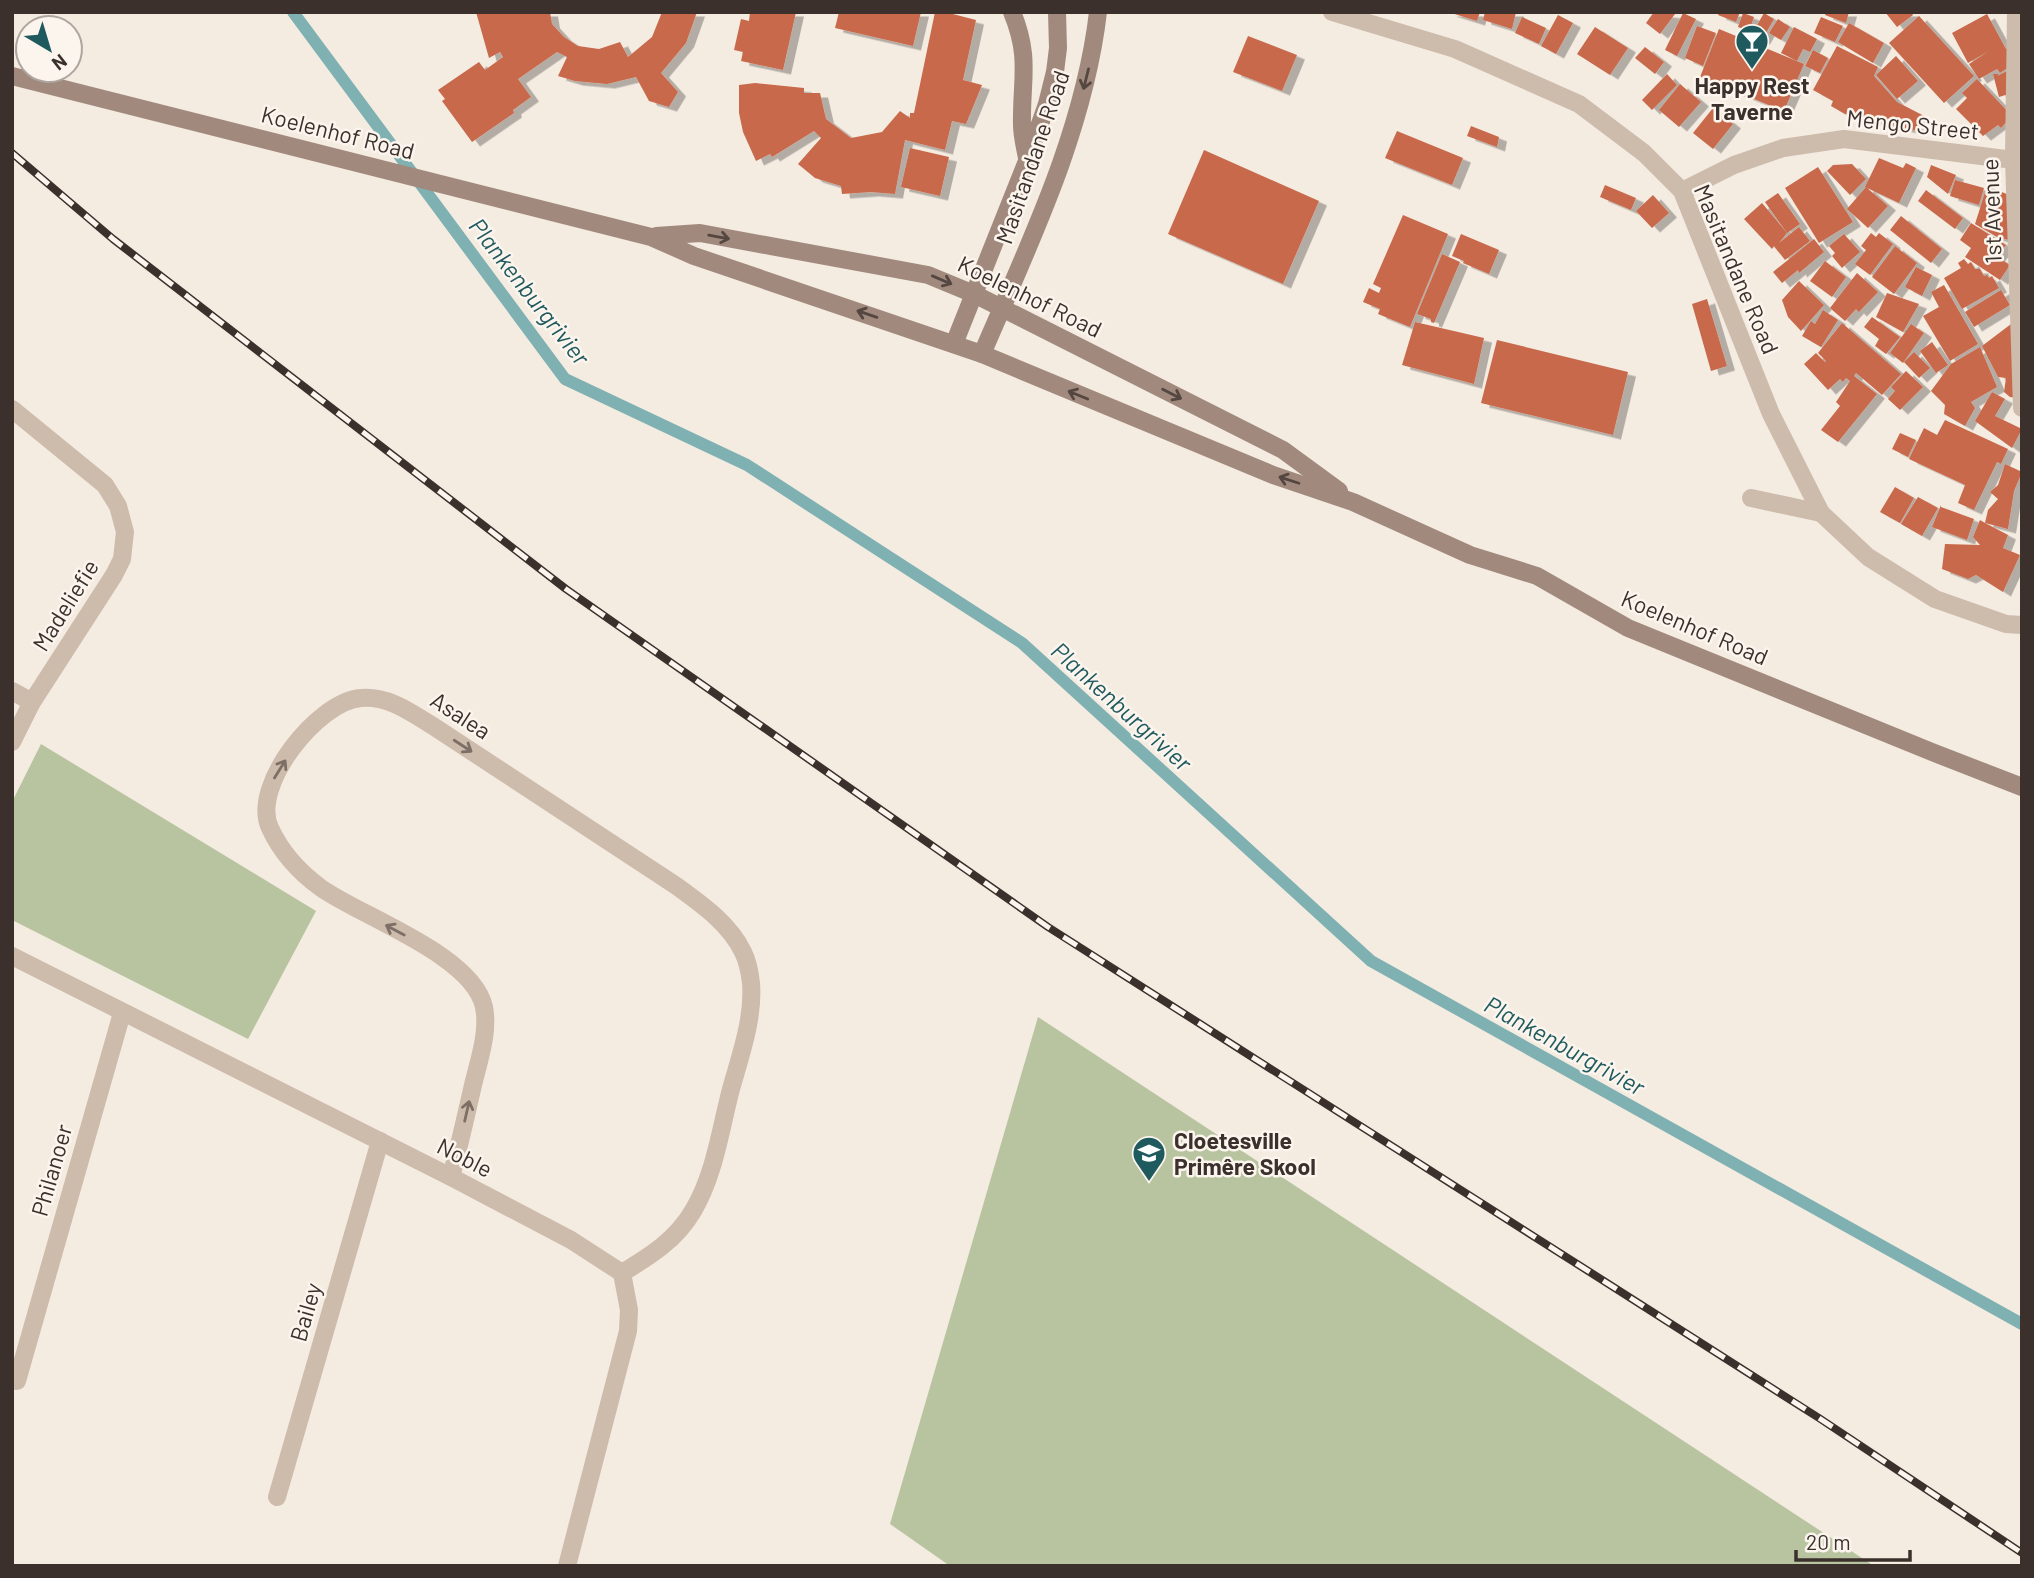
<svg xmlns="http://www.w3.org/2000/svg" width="2034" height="1578" viewBox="0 0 2034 1578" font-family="Barlow,sans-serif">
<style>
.green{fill:#b8c4a0}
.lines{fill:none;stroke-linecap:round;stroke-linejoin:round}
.stream{stroke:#7fb0b2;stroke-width:12}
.building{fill:#c8694b;filter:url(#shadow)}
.lane{stroke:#cdbbac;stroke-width:18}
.street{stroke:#cdbbac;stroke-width:18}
.secondary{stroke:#a18a7d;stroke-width:18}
.rail-casing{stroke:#3b302b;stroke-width:8}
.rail{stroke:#fbf5ee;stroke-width:5;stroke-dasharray:16;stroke-linecap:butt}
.oneway{stroke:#544640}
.oneway2{stroke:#7d6f65}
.labels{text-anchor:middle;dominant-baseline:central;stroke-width:5;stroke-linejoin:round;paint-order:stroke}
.poi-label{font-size:23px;font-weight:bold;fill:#3b302b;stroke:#fbf5ee}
.street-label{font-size:23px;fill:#3b302b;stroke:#fbf5ee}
.water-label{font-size:24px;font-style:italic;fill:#1f5a5e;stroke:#fbf5ee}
</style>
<defs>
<filter id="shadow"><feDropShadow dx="8" dy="4.5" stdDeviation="0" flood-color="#0004"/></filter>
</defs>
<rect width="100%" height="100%" fill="#f4ebe1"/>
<g class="green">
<path d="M 41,744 L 316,911 L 248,1039 L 12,920 L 12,802 Z"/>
<path d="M 1038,1017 L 1874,1566 L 950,1566 L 890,1524 Z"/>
</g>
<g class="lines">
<path class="stream" d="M 293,12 L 565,379 L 747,465 L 1022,643 L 1371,961 L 2022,1324"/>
</g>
<g class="building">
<path d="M 476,12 L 550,12 L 552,24 L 564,37 L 578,46 L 599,49 L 620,42 L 628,57 L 652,37 L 662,12 L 697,12 L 686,43 L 661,73 L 678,92 L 669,107 L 649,101 L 636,77 L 607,84 L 575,81 L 558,76 L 567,57 L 557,52 L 518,79 L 531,97 L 513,110 L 514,113 L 472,142 L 442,101 L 445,99 L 438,90 L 479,62 L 485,70 L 503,57 L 500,52 L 489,58 Z"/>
<path d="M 750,12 L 796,12 L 783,70 L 741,61 L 743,52 L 734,50 L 741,19 L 749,21 Z"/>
<path d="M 839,12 L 921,12 L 913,46 L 835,28 Z"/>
<path d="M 935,12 L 945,12 L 976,20 L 963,80 L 982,85 L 966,124 L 952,121 L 945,150 L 905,140 L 895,194 L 871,192 L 842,194 L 841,186 L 815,178 L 798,164 L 821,138 L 814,131 L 772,157 L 770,154 L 756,161 L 743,132 L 739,113 L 739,85 L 755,83 L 804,88 L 804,93 L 820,93 L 826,119 L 851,138 L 882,132 L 900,111 L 910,118 L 910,113 L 914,113 Z"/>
<path d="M 1448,12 L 1480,12 L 1477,21 Z"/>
<path d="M 1485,12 L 1516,12 L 1512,29 L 1483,20 Z"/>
<path d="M 1654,12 L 1675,14 L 1660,34 L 1646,23 Z"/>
<path d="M 1719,12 L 1740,12 L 1736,22 L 1718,15 Z"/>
<path d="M 1826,12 L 1849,12 L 1846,23 L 1825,15 Z"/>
<path d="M 1885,12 L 1911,12 L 1913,15 L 1897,27 Z"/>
<path d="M 1683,13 L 1696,19 L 1677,56 L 1665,50 Z"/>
<path d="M 1743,13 L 1754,17 L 1749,31 L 1738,27 Z"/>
<path d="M 1764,13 L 1774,19 L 1762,40 L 1752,34 Z"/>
<path d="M 1987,14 L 2006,49 L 2013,44 L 2015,63 L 2000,73 L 1997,69 L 1979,79 L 1969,64 L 1989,51 L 1968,63 L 1952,33 Z"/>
<path d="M 1558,15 L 1573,23 L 1556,54 L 1541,46 Z"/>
<path d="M 1919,16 L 1974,76 L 1944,103 L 1889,43 Z"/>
<path d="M 1522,17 L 1546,28 L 1539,44 L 1515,33 Z"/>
<path d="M 1821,17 L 1843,26 L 1835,42 L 1814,33 Z"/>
<path d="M 1778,19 L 1790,27 L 1781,40 L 1769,33 Z"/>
<path d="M 1849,23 L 1884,43 L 1873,63 L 1838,42 Z"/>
<path d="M 1697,26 L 1716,33 L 1703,66 L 1685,58 Z"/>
<path d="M 1595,27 L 1628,48 L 1610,75 L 1577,54 Z"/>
<path d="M 1794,27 L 1817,39 L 1810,52 L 1803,49 L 1797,61 L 1781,53 Z"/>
<path d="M 1719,29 L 1804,64 L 1784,111 L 1700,77 Z"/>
<path d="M 1248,36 L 1297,55 L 1282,91 L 1233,72 Z"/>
<path d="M 1837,46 L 1878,67 L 1874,76 L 1897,102 L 1926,117 L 1918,131 L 1845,114 L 1831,106 L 1833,101 L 1813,90 Z"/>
<path d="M 1645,47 L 1664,62 L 1655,74 L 1635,58 Z"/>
<path d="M 1813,50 L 1828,58 L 1820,73 L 1805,66 Z"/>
<path d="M 1896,56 L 1918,81 L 1897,99 L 1876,75 Z"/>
<path d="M 2009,70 L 2015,92 L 1999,97 L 1993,74 L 1999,74 L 1997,76 Z"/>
<path d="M 1667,74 L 1677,85 L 1652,110 L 1642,100 Z"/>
<path d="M 1977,79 L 2012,116 L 2001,128 L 1998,125 L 1983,136 L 1956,109 L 1967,98 L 1962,93 Z"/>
<path d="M 1680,84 L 1701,102 L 1679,127 L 1659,110 Z"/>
<path d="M 1713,108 L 1733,124 L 1713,149 L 1693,133 Z"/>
<path d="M 1471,126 L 1499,137 L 1497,147 L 1467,136 Z"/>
<path d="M 1397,131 L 1463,158 L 1452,185 L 1385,158 Z"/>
<path d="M 910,148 L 949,157 L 940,196 L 901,187 Z"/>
<path d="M 1204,150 L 1319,201 L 1283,284 L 1168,234 Z"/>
<path d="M 1879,158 L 1903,168 L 1906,163 L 1916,168 L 1899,203 L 1865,187 Z"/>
<path d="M 1852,164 L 1866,179 L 1850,195 L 1827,171 L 1833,165 Z"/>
<path d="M 1931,165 L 1956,175 L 1948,194 L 1927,177 Z"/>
<path d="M 1818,167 L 1853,222 L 1819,243 L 1785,188 Z"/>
<path d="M 1955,180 L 1984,188 L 1979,205 L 1950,196 Z"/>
<path d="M 1605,185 L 1636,198 L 1631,210 L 1600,197 Z"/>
<path d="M 1987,186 L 2014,197 L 2017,242 L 1997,237 L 1975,224 Z"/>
<path d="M 1866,187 L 1888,206 L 1868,228 L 1847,209 Z"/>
<path d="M 1926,190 L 1963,218 L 1955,229 L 1918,201 Z"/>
<path d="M 1778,193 L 1800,224 L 1787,233 L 1765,202 Z"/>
<path d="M 1653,195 L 1669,213 L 1652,228 L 1636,211 Z"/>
<path d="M 1762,203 L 1787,233 L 1779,243 L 1799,227 L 1810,241 L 1785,260 L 1774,246 L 1772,249 L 1744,219 Z"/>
<path d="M 1403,215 L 1448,234 L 1410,327 L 1378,314 L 1380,309 L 1363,302 L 1369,288 L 1379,293 L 1381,288 L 1373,284 Z"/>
<path d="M 1901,216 L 1942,249 L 1931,263 L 1890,230 Z"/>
<path d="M 1971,223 L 2006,245 L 1997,257 L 2010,265 L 2000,280 L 1965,257 L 1971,248 L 1960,240 Z"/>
<path d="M 1871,233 L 1876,237 L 1879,233 L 1893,244 L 1870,275 L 1855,264 L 1866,250 L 1861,246 Z"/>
<path d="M 1461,234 L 1499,250 L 1489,274 L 1463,263 L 1464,261 L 1452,256 Z"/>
<path d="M 1844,234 L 1860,252 L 1842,268 L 1832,256 L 1835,253 L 1829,246 Z"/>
<path d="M 1814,239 L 1824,252 L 1799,273 L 1798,270 L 1782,283 L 1773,272 Z"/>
<path d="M 1895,246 L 1917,263 L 1894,294 L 1872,277 Z"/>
<path d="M 1442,254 L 1460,262 L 1434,323 L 1431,322 L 1431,319 L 1417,314 Z"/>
<path d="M 1964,259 L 1968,264 L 1971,262 L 1975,269 L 1980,269 L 1984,276 L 1987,275 L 1989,278 L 1992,276 L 1999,288 L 1962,309 L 1944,278 L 1961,268 L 1958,263 Z"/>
<path d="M 1825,261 L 1846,277 L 1832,297 L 1810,281 Z"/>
<path d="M 1916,267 L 1932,275 L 1922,296 L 1905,287 Z"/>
<path d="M 1857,273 L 1878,292 L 1859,312 L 1856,309 L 1845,321 L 1830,308 Z"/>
<path d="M 1799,281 L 1824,305 L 1801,331 L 1788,317 L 1782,300 Z"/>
<path d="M 1944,285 L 1978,344 L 1950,361 L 1923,316 L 1939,307 L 1931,292 Z"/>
<path d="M 2001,290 L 2010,305 L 1974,327 L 1965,312 Z"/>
<path d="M 1887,293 L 1919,304 L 1903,332 L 1876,317 Z"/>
<path d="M 1707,299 L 1727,366 L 1711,371 L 1692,304 Z"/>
<path d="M 1823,310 L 1838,320 L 1821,347 L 1802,336 L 1811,321 L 1815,324 Z"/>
<path d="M 1872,317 L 1900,337 L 1886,354 L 1875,346 L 1879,339 L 1864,327 Z"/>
<path d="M 2015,321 L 2018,398 L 2010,397 L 2004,392 L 2006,378 L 1998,377 L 1982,346 Z"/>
<path d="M 1415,322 L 1484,338 L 1474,384 L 1402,365 Z"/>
<path d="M 1842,323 L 1901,374 L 1882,395 L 1856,373 L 1854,376 L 1877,394 L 1838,442 L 1821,430 L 1840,406 L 1836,402 L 1850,381 L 1846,378 L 1843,382 L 1840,379 L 1828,390 L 1804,364 L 1816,353 L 1825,362 L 1826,361 L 1818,353 Z"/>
<path d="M 1911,324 L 1924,333 L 1903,363 L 1890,353 Z"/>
<path d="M 1497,340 L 1628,372 L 1613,435 L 1481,403 Z"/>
<path d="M 1932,342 L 1948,365 L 1936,373 L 1920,351 Z"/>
<path d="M 1980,347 L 1997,387 L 1971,402 L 1975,408 L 1965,426 L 1944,414 L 1945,405 L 1931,391 L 1951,364 Z"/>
<path d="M 1914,352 L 1930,368 L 1919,378 L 1904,362 Z"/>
<path d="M 1906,371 L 1923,387 L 1900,410 L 1888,399 L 1895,391 L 1891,387 Z"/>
<path d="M 1992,392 L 2005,399 L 1995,416 L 2022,429 L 2012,448 L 1975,421 Z"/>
<path d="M 1945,420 L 2008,449 L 2001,464 L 1997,462 L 1974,510 L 1958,503 L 1965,485 L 1909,459 L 1924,428 L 1937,435 Z"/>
<path d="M 1900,433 L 1916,440 L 1908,457 L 1892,449 Z"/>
<path d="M 2005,464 L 2022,472 L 2014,491 L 2008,529 L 1985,523 L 2008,535 L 2003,548 L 2020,555 L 2003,592 L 1976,575 L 1968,579 L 1942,569 L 1945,544 L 1980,545 L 1973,537 L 1980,520 L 1985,523 L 1988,510 L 1998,499 L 1990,492 L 1998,485 Z"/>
<path d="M 1895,487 L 1914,498 L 1900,523 L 1880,512 Z"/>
<path d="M 1918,497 L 1938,508 L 1922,536 L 1901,524 Z"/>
<path d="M 1941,505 L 1941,507 L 1974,519 L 1967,540 L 1932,527 Z"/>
</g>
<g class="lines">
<path class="lane" d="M 1751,498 L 1821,513"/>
<g class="street">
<path d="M 1332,12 L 1455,49 L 1579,104 L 1644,153 L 1682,191 L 1771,414 L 1821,513 L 1868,557 L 1935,599 L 2006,624 L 2022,625"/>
<path d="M 2016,12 L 2014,159 L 2022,408"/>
<path d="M 1682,191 L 1734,165 L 1783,148 L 1844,139 L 2022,161"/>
<path d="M 12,409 L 105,485 L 118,506 L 125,532 L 122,559 L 114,575 L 32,702 L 12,742"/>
<path d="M 12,691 L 32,702"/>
<path d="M 12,956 L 451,1177 L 571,1240 L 622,1273 L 629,1310 L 628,1331 L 567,1566"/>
<path d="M 451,1177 C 459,1147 466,1116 473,1085 C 479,1060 489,1032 484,1007 C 473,955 362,917 321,888 C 299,872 281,852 270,828 C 250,786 318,701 361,698 C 389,696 410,712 433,726 L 675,885 C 701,904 729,923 743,952 C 747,960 750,974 751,983 C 754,1020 739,1059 730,1093 C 720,1132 714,1176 693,1211 C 676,1240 650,1256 622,1273"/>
<path d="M 17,1381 L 122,1013"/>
<path d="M 277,1497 L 380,1141"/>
</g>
<g class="secondary">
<path d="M 1012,12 C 1031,58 1021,80 1022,125 C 1022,136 1025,147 1027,158"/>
<path d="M 12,76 L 651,237 L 694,256 L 982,354 L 1273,475 L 1353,502 L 1470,555 L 1537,576 L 1628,628 L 1932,752 L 2022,787"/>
<path d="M 656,236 L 700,233 L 928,275 L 974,294 L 1283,450 L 1339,491"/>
<path d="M 954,344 L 1027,161 L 1047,104 L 1055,72 L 1058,48 L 1057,12"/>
<path d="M 982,354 C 1029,244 1084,132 1098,12"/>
</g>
<defs>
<path id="rail" d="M 12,153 L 113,239 L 566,589 L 1048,927 L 1819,1418 L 2022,1553"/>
</defs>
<use href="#rail" class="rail-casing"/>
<use href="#rail" class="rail"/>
</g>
<defs><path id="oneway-shaft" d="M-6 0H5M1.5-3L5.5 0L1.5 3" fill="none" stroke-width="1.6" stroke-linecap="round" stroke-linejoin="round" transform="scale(1.75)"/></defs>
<g class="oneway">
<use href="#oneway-shaft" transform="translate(1086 79) rotate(104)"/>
<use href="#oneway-shaft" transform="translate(719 237) rotate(10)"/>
<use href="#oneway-shaft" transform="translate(942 280) rotate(23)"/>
<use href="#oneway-shaft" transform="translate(867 314) rotate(-161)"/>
<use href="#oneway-shaft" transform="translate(1172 394) rotate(27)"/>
<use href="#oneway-shaft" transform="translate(1078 395) rotate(-158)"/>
<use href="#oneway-shaft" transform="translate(1289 480) rotate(-162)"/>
</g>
<g class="oneway2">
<use href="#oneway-shaft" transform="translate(463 746) rotate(33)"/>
<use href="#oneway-shaft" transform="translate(280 769) rotate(-58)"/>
<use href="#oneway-shaft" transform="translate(395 930) rotate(-152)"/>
<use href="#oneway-shaft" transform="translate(467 1111) rotate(-77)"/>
</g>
<defs>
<symbol id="bar-pin" viewBox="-11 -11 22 30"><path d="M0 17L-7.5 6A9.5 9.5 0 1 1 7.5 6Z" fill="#1f5a5e" stroke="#fbf5ee"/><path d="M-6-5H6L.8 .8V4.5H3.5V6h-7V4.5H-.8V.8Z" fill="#fff"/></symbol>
<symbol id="school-pin" viewBox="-11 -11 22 30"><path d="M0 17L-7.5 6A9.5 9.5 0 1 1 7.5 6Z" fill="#1f5a5e" stroke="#fbf5ee"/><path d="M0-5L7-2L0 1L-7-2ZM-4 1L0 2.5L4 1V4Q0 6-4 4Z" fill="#fff"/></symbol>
</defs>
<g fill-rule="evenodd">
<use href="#bar-pin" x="1733" y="22" width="38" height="52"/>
<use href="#school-pin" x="1130" y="1134" width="38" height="52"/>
</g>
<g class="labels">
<g class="poi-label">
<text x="1752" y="85">Happy Rest<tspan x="1752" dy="26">Taverne</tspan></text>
<text x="1174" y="1140" text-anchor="start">Cloetesville<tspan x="1174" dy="26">Primêre Skool</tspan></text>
</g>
<g class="street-label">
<text transform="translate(1913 124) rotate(6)">Mengo Street</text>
<text transform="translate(338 132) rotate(14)">Koelenhof Road</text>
<text transform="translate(1032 157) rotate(-71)">Masitandane Road</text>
<text transform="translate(1991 211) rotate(-92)">1st Avenue</text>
<text transform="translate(1737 269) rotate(67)">Masitandane Road</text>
<text transform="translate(1030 296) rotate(26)">Koelenhof Road</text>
<text transform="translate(65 605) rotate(-58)">Madeliefie</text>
<text transform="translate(1695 627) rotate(23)">Koelenhof Road</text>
<text transform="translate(461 715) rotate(33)">Asalea</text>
<text transform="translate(465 1157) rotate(27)">Noble</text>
<text transform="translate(51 1170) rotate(-74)">Philanoer</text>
<text transform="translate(305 1312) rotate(-74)">Bailey</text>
</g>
<g class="water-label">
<text transform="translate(530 291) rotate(52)">Plankenburgrivier</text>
<text transform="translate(1122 706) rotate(42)">Plankenburgrivier</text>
<text transform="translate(1565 1045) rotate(29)">Plankenburgrivier</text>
</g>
</g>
<rect width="2034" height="1578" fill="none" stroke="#3b302b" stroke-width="28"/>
<g transform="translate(49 49) rotate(142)"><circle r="33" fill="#fbf5ee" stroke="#aea6a0" stroke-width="2"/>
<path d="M0-5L12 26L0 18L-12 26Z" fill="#1f5a5e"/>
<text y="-10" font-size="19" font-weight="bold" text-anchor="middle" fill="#3b302b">N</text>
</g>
<path d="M1796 1550v10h114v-10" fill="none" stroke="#3b302b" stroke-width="3.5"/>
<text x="1806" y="1550" font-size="21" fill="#3b302b" stroke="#fbf5ee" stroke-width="5" paint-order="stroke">20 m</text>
</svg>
